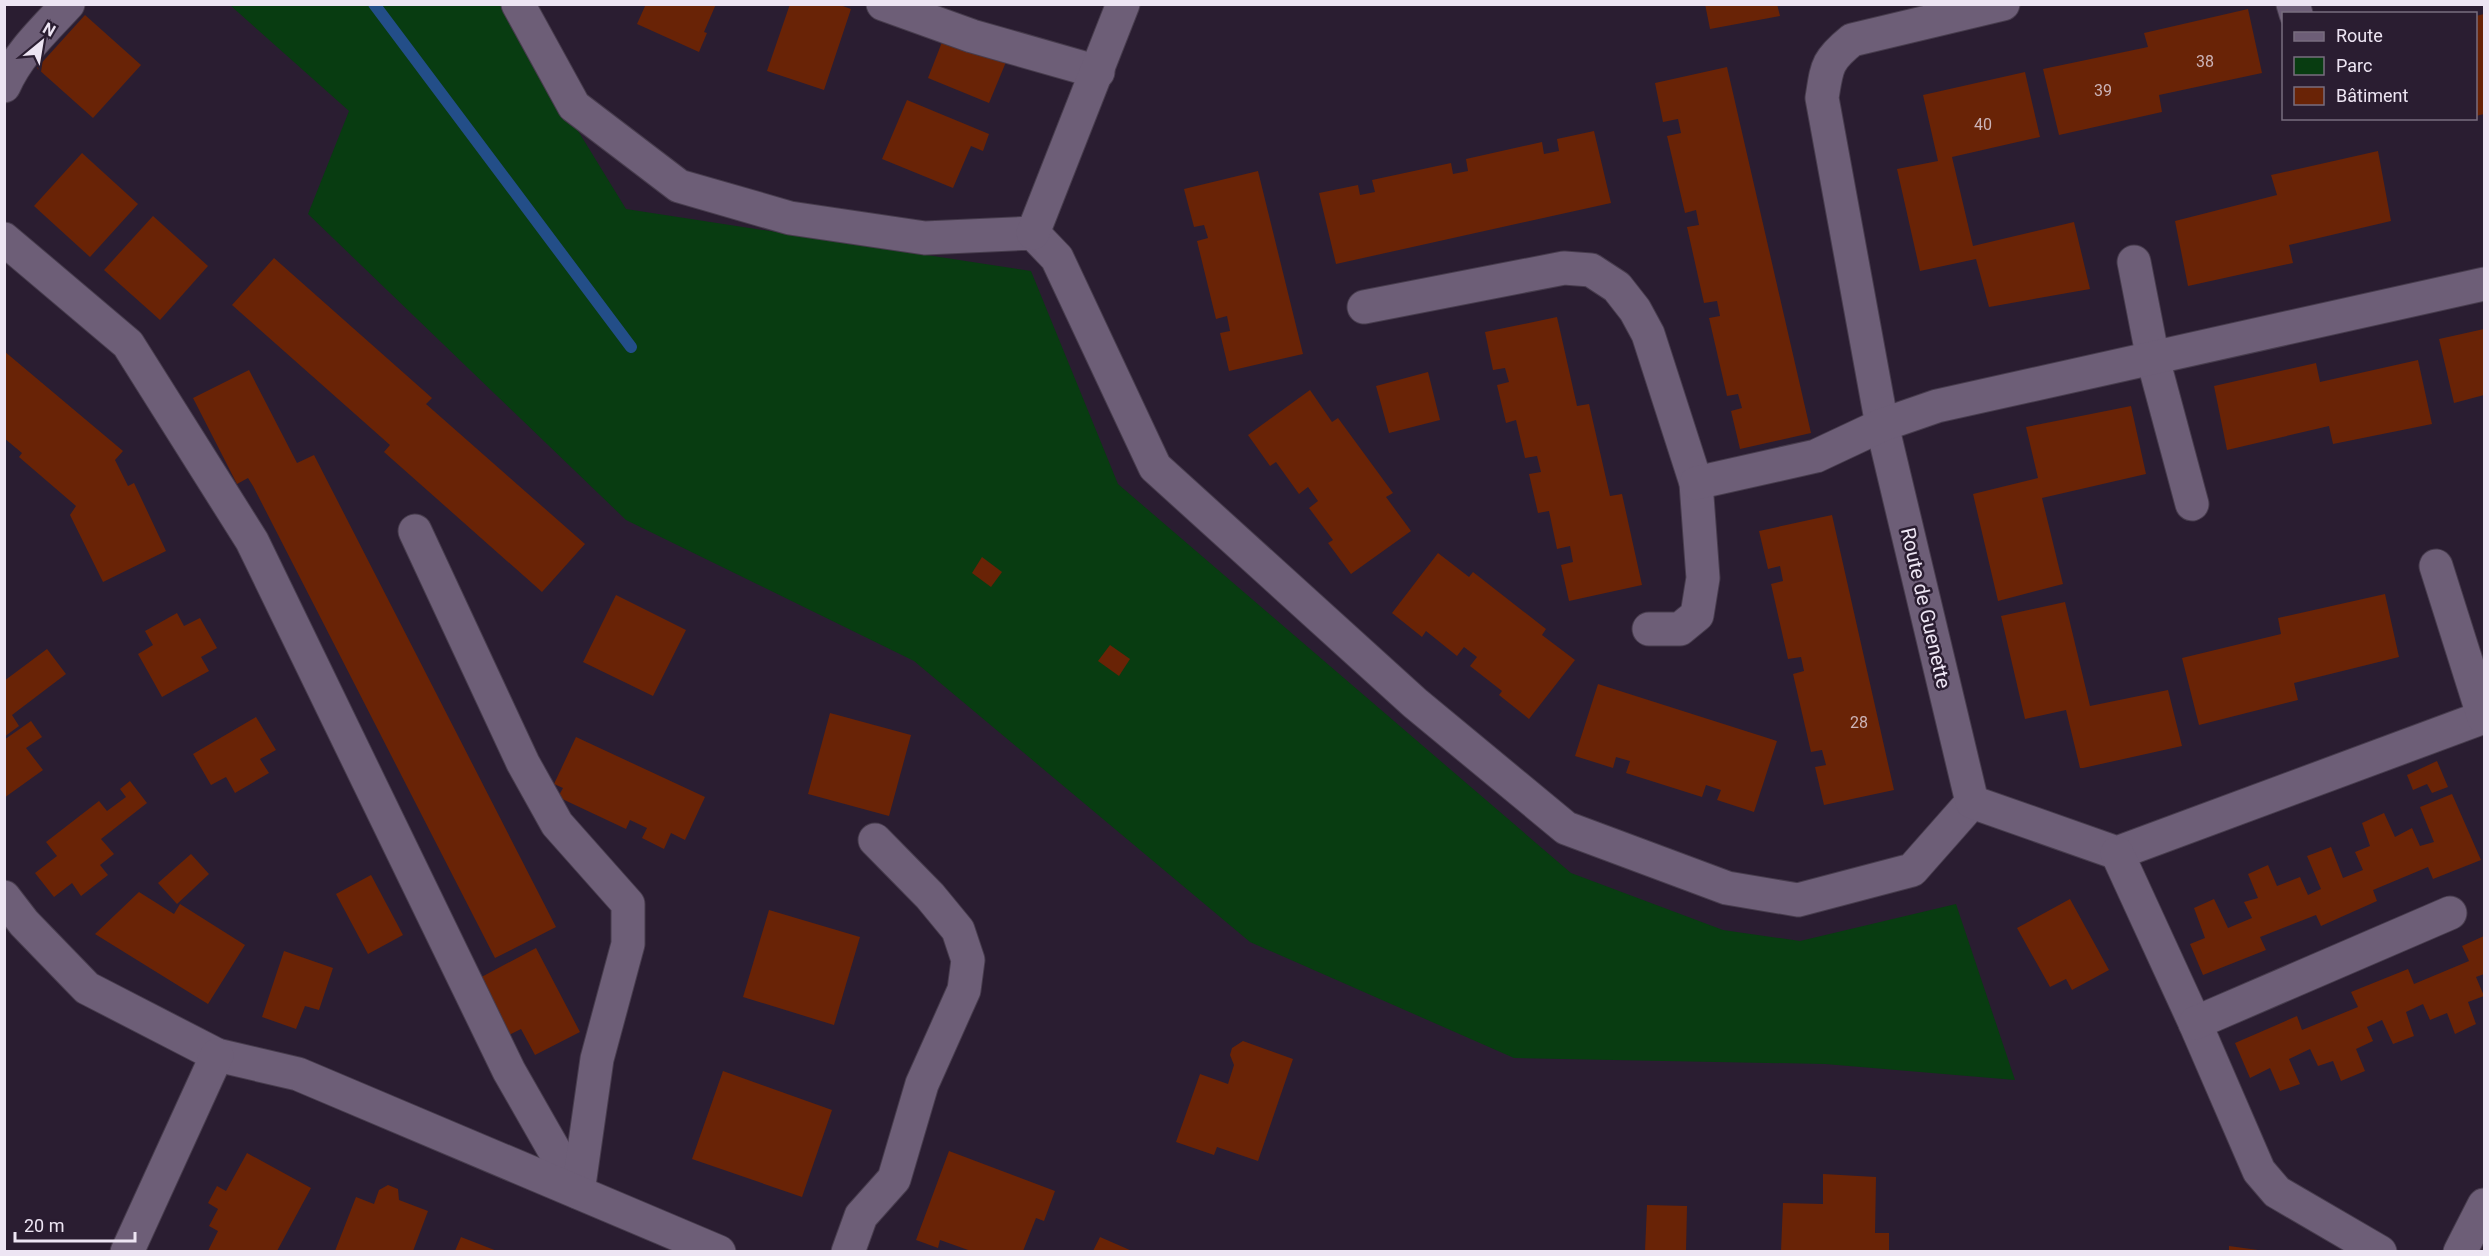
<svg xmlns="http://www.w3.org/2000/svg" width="2489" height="1256" viewBox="0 0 2489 1256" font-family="Roboto,sans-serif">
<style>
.green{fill:#083c11}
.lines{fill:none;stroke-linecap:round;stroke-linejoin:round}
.stream{stroke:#234e88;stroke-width:12}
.building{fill:#692306}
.street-casing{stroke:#473c4d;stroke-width:35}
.street{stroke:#6d5e77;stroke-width:33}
.labels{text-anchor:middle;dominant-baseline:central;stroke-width:5;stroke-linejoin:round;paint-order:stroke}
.number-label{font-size:16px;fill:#ccb4b8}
.street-label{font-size:20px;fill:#ede5f3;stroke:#2a1d31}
</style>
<rect width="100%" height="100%" fill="#2a1d31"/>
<path class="green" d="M 230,5 L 501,5 L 626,209 L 1031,271 L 1118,484 L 1571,873 L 1723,930 L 1800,941 L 1956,904 L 2015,1080 L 1825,1064 L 1514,1058 L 1250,942 L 914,661 L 626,520 L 308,214 L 349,111 Z"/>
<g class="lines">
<path class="stream" d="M 374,4 L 631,347"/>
</g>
<g class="building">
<path d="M 646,4 L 716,4 L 704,32 L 707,33 L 699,52 L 637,24 Z"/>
<path d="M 790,4 L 837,4 L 851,9 L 824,90 L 767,71 Z"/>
<path d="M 1705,4 L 1777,4 L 1780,16 L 1710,29 Z"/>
<path d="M 2248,9 L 2262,73 L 2159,95 L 2162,112 L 2059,135 L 2043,69 L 2148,47 L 2144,33 Z"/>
<path d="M 2484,14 L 2484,114 L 2476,116 L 2476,16 Z"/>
<path d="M 85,15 L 141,65 L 93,118 L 37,68 Z"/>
<path d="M 944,37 L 1006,62 L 989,103 L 928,78 Z"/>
<path d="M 1727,67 L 1811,433 L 1740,449 L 1731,411 L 1742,408 L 1738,394 L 1727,396 L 1709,318 L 1720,316 L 1717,301 L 1704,303 L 1687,227 L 1699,225 L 1696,210 L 1685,213 L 1667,136 L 1681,133 L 1678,119 L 1663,122 L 1655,83 Z"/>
<path d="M 2025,72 L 2040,137 L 1952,157 L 1973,246 L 2074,222 L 2090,289 L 1989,307 L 1976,259 L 1920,271 L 1897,169 L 1938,161 L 1923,95 Z"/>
<path d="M 907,100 L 989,134 L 983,151 L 971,146 L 953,188 L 882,159 Z"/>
<path d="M 1594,131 L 1611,203 L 1336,264 L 1319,193 L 1358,185 L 1360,195 L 1375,192 L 1372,180 L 1451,163 L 1453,174 L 1468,171 L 1466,159 L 1542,142 L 1544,154 L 1559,151 L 1557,139 Z"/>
<path d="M 2378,151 L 2391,221 L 2289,245 L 2293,263 L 2188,286 L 2175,221 L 2277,195 L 2271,175 Z"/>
<path d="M 82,153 L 138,204 L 90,257 L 34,206 Z"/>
<path d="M 1258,171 L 1303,354 L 1229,371 L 1220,333 L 1230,331 L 1227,316 L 1216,319 L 1197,241 L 1208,238 L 1204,225 L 1194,227 L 1184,189 Z"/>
<path d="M 153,216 L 208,266 L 160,320 L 104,270 Z"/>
<path d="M 274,258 L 432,398 L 426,404 L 585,544 L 542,592 L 384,452 L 390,445 L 232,305 Z"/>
<path d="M 1557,317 L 1577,406 L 1589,404 L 1610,496 L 1622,494 L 1642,585 L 1569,601 L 1561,565 L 1573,562 L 1570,546 L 1557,549 L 1549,511 L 1538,513 L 1529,474 L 1541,472 L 1537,456 L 1525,458 L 1516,420 L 1506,423 L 1497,385 L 1509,382 L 1505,368 L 1493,370 L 1485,332 Z"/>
<path d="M 2484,329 L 2484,395 L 2454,403 L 2439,339 Z"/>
<path d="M 4,351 L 123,451 L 115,460 L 128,486 L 134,483 L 166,551 L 103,582 L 70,515 L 76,506 L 19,457 L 22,453 L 4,438 Z"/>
<path d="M 2418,360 L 2432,424 L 2333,444 L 2329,426 L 2227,450 L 2214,386 L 2316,363 L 2320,382 Z"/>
<path d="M 249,370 L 297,463 L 314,455 L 556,927 L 495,958 L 253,486 L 248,478 L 237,484 L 193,398 Z"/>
<path d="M 1428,372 L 1440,420 L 1389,433 L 1376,386 Z"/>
<path d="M 1310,390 L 1332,422 L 1338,418 L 1393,493 L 1386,497 L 1411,531 L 1351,574 L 1328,543 L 1333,540 L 1309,508 L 1318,501 L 1308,487 L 1299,494 L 1276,462 L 1270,466 L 1248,435 Z"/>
<path d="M 2131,406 L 2146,474 L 2042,498 L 2063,584 L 1998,601 L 1973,494 L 2038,478 L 2026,427 Z"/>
<path d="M 1832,515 L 1894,790 L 1824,805 L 1815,767 L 1826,765 L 1822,750 L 1811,752 L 1793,674 L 1804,671 L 1801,657 L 1788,659 L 1771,584 L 1783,581 L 1780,566 L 1768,569 L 1759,531 Z"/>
<path d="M 1438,553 L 1469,577 L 1473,572 L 1546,629 L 1542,635 L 1575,660 L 1529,719 L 1499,695 L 1502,691 L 1470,666 L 1477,657 L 1464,647 L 1457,656 L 1426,631 L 1422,637 L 1392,613 Z"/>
<path d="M 982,557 L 1002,572 L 991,587 L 972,573 Z"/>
<path d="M 2385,594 L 2399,657 L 2294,683 L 2298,700 L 2199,725 L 2182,658 L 2281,634 L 2278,618 Z"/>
<path d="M 616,595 L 686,630 L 653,696 L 583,662 Z"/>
<path d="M 2065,602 L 2090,706 L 2168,690 L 2182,746 L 2083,768 L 2080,768 L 2066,710 L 2025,719 L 2001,616 Z"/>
<path d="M 177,613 L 184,626 L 200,618 L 217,648 L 201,657 L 209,671 L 162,697 L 138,654 L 153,645 L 145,631 Z"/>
<path d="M 1110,645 L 1130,659 L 1119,676 L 1098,661 Z"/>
<path d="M 47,649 L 66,674 L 12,715 L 19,726 L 4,737 L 4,681 Z"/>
<path d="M 1598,684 L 1777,741 L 1754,812 L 1717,800 L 1721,790 L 1706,785 L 1702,797 L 1626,773 L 1630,761 L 1616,757 L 1613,768 L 1575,756 Z"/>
<path d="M 830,713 L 911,735 L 889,816 L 808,794 Z"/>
<path d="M 256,717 L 276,750 L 260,759 L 269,773 L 235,793 L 226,777 L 211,785 L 193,754 Z"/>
<path d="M 31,721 L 42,737 L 26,748 L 43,770 L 4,798 L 4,740 Z"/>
<path d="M 576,737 L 705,797 L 685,840 L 671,833 L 664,849 L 642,838 L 647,828 L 630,820 L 626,829 L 558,797 L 563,788 L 554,784 Z"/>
<path d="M 2437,761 L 2448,787 L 2432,793 L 2427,784 L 2413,790 L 2407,775 Z"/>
<path d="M 130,781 L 147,803 L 101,839 L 114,854 L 100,865 L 108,875 L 81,896 L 72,883 L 54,897 L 35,873 L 57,856 L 46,842 L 99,801 L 107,811 L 126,797 L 120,789 Z"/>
<path d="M 2452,794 L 2481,860 L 2433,879 L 2428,867 L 2373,890 L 2377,901 L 2321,926 L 2316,915 L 2260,937 L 2266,950 L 2203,975 L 2190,944 L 2205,938 L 2194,908 L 2214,899 L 2228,928 L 2252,918 L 2244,902 L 2258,898 L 2248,874 L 2268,865 L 2277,886 L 2300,877 L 2308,895 L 2321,889 L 2307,856 L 2331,847 L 2343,878 L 2363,870 L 2355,852 L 2370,846 L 2362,823 L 2384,813 L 2395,837 L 2412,828 L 2420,846 L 2434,842 L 2420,807 Z"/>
<path d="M 191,854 L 209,874 L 177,904 L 158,883 Z"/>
<path d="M 371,875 L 403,935 L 368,954 L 336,894 Z"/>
<path d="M 139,892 L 174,914 L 180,904 L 245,945 L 208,1004 L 95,934 Z"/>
<path d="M 2070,899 L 2109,970 L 2072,990 L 2066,979 L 2050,987 L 2017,928 Z"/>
<path d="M 769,910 L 860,937 L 834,1025 L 743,997 Z"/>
<path d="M 2484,936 L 2484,974 L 2476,977 L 2484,996 L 2468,1002 L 2476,1024 L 2455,1034 L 2447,1013 L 2430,1020 L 2423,1004 L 2406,1012 L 2414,1036 L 2393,1044 L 2382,1020 L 2367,1027 L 2373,1041 L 2356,1049 L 2365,1071 L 2341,1081 L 2333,1061 L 2318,1066 L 2310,1049 L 2289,1059 L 2300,1084 L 2280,1091 L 2270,1068 L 2250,1078 L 2235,1043 L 2297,1016 L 2302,1030 L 2358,1007 L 2351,992 L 2408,969 L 2414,984 L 2469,961 L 2462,946 Z"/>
<path d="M 536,948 L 580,1032 L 535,1055 L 521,1029 L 503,1038 L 474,981 Z"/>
<path d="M 284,951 L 333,968 L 319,1010 L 305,1006 L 296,1029 L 262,1017 Z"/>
<path d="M 1243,1041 L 1293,1059 L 1258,1161 L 1217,1147 L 1214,1155 L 1176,1142 L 1200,1074 L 1228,1084 L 1234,1065 L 1230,1055 L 1232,1048 Z"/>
<path d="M 723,1071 L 832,1110 L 802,1197 L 692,1159 Z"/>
<path d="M 949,1151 L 1055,1191 L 1044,1221 L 1036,1218 L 1023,1251 L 971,1251 L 940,1240 L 938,1248 L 916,1240 Z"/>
<path d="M 247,1153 L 311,1188 L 277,1251 L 208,1251 L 218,1231 L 209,1226 L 218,1209 L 208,1203 L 217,1186 L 226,1191 Z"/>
<path d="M 1823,1174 L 1876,1177 L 1875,1233 L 1889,1233 L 1889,1251 L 1781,1251 L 1783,1203 L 1823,1204 Z"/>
<path d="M 388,1185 L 398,1189 L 399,1200 L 428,1211 L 413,1251 L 335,1251 L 356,1197 L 374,1204 L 379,1190 Z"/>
<path d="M 1647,1205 L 1687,1206 L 1686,1251 L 1645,1251 Z"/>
<path d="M 461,1237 L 497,1251 L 455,1251 Z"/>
<path d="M 1100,1237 L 1132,1251 L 1093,1251 Z"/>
<path d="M 2229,1246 L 2258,1250 L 2258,1251 L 2229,1251 Z"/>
</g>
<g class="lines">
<defs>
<g id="street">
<path d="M 518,4 L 574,106 L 679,186 L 790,218 L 925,238 L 1033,233 L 1057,258 L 1155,467 L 1415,703 L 1566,828 L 1727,888 L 1798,900 L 1912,870 L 1972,802"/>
<path d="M 883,4 L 972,36 L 1098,72"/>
<path d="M 2003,4 L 1852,40 C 1826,61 1827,67 1822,98 L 1882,425 L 1972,802 L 2117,853 L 2484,717"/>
<path d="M 2293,4 L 2296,14"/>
<path d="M 4,86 C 18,54 44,30 68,4"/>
<path d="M 1033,233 L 1123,4"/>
<path d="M 4,239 L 128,344 L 252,541 L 509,1071 L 578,1192"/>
<path d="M 2134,262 L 2153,359 L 2192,504"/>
<path d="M 1364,307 L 1564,268 L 1591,270 L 1617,287 L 1635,310 L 1648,334 L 1696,483 L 1703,578 L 1697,615 L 1680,629 L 1649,629"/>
<path d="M 1696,483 L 1816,456 L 1882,425 L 1937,406 L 2484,284"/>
<path d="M 415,531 L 523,763 L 557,824 L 628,904 L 628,944 L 597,1059 L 578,1192"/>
<path d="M 2436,566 L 2484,718"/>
<path d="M 2117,853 L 2195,1023 L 2259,1171 L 2277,1192 L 2380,1252"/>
<path d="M 4,897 L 24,923 L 87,988 L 217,1055 L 298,1074 L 719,1252"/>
<path d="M 2195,1023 L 2450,913"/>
<path d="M 127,1252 L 217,1055"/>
<path d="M 848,1252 L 861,1216 L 894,1179 L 922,1084 L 964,990 L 968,960 L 958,930 L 930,896 L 875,840"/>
<path d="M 2460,1252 L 2484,1205"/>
</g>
</defs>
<use href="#street" class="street-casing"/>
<use href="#street" class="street"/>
</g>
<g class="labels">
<g class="number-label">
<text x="2205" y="61">38</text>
<text x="2103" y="90">39</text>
<text x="1983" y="124">40</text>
<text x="1859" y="722">28</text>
</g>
<g class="street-label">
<text transform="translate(1926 608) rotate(77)">Route de Guenette</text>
</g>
</g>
<rect width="2489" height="1256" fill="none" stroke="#ede5f3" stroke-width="12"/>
<rect x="2282" y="12" width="195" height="108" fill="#2a1d31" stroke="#786d7f" stroke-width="1.5"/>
<rect x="2294" y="32" width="30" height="9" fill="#6d5e77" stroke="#786d7f" stroke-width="1.5"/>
<text x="2336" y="42" font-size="18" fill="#ede5f3">Route</text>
<rect x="2294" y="57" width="30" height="18" fill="#083c11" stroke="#786d7f" stroke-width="1.5"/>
<text x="2336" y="72" font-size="18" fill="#ede5f3">Parc</text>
<rect x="2294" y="87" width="30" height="18" fill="#692306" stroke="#786d7f" stroke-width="1.5"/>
<text x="2336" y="102" font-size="18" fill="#ede5f3">Bâtiment</text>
<g transform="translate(42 42) rotate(30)" stroke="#2a1d31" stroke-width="4.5" paint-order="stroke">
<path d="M0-4.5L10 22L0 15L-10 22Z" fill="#ede5f3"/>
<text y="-9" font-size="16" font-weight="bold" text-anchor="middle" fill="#ede5f3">N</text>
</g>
<path d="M15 1232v9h120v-9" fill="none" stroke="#ede5f3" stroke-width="3"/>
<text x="24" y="1232" font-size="18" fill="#ede5f3" stroke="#2a1d31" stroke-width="4.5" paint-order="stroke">20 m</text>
</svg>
